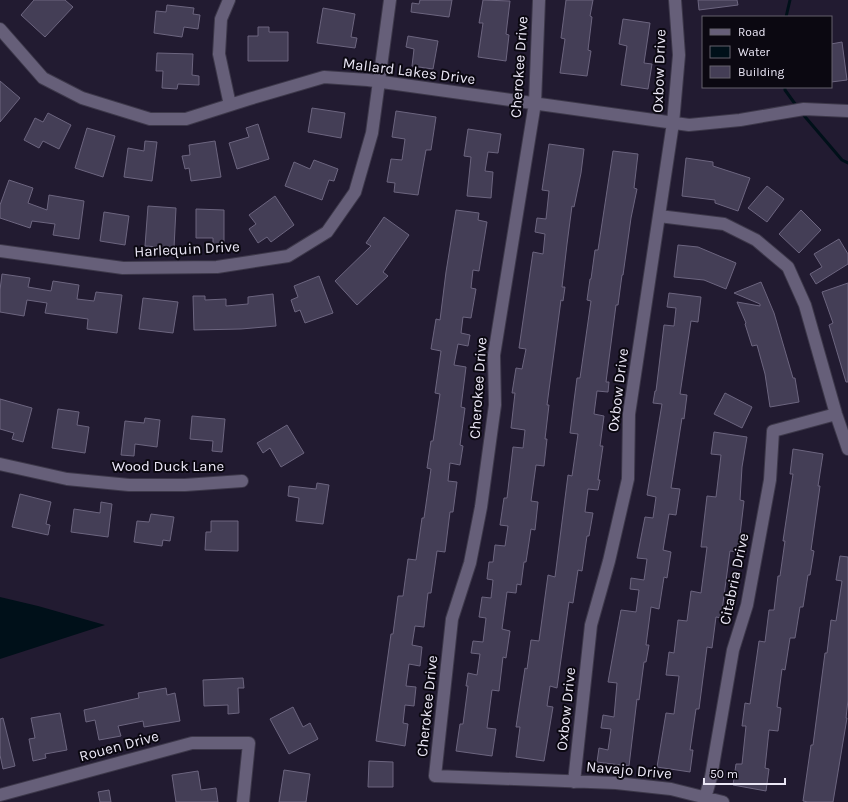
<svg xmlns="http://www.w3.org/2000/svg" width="848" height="802" viewBox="0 0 848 802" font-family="Karla,sans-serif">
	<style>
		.water { fill: #001019 }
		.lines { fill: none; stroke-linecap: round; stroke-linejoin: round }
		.stream { stroke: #001019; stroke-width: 3 }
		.building { fill: #443e56; stroke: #6c657f }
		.minor-casing { stroke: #3d384a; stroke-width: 14 }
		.minor { stroke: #665f79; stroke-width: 12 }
		.labels { text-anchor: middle; stroke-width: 4; stroke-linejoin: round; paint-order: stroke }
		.street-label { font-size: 15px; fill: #ebe7f6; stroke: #0b0811 }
	</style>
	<rect width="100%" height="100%" fill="#221b31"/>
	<path class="water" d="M0 597 38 606 105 625 0 659Z"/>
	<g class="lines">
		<path class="stream" d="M786 17 790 0
			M785 87V90L798 108
			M801 112 842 160 848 163"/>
	</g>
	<path class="building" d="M34 0H65L73 7 45 37 21 15Z
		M420 0H452L449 17 411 12 412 3 419 4Z
		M483 0 510 1 506 34 509 35 506 61 478 57 483 23H479Z
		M566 0H593L590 16 592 17 588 50 591 51 587 76 560 73 565 39 561 38Z
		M698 0H737L738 5 699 10Z
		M167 5 194 8 193 14 200 15 198 29 184 27 182 37 154 33 156 11 166 12Z
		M323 8 355 14 351 37 357 38 355 48 317 43Z
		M623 19 650 23 644 63 652 64 648 89 621 85 627 46 619 44Z
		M258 27H269V32H288V61H248V36H258Z
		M408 36 438 41 433 69 412 66 414 49 406 47Z
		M842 42 847 80 831 82V44Z
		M157 53 193 54 192 75 199 76V85L178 84 177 89 162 88 163 71H156Z
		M0 81 20 98 0 122Z
		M312 108 345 113 341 138 308 132Z
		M396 111 436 117 431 150H426L418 195 394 192 395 183 387 182 391 159 402 160 405 139 392 137Z
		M48 113 71 125 59 149 43 141 39 148 24 140 35 118 43 122Z
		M258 124 269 159 237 169 229 143 249 137 246 128Z
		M87 128 115 136 103 177 75 168Z
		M468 129 501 134 498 153 488 152 485 171 493 172 491 198 467 196 471 157 464 156Z
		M145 141 157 142 152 181 124 177 128 148 144 151Z
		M215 141 221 177 191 181 189 168 185 169 182 156 190 155 189 145Z
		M549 144 584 149 581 173 574 207 572 206 567 244 562 287H565L563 301 561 300 547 405H549L545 439H547L544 466 536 465 531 501 538 502 535 530 531 529 526 562H524L521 585 517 584 516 593 507 592 502 629 510 631 506 658 503 657 499 691 492 690 487 728 496 729 492 756 456 751 460 724H463L468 686H466L468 673 477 675 480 654 471 653 473 641 483 642 486 618 479 617 482 597 491 598 493 580 487 579 489 562H493L495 545 505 546 508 526 500 525 504 498H507L513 447 523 448 525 430 511 428 515 393H512L516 368 522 369 526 349 519 348 533 252 543 254 545 234 535 232 537 218 546 219 549 191 542 190Z
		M613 151 638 154 634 188 637 189 631 218 623 275H622L618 305H616L606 382H609L608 392 597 391 594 414 604 416 600 446H603L598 480H600L598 490 588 489 585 512 593 513 589 536H587L582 571 578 570 573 603 569 602 557 688 550 686 547 706 553 707 544 761 516 757 520 727H516L525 668 527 669 531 640 539 641 548 575 555 577 568 475 572 476 578 434 570 433 574 401 577 378H580L591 301 587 300 590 279H591L595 250H598Z
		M686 158 713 162V166L750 178 738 211 715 203V200L682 196Z
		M314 160 338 169 334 181 329 180 322 200 285 186 294 162 310 169Z
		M9 180 33 188 28 203 47 210 49 195 84 201 79 239 53 235 55 224 32 221 30 228 0 218V205Z
		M767 186 784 199 767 222 748 208Z
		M275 196 294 225 271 242 267 237 258 243 249 229 256 224 249 215Z
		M148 206 176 208 174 248 145 246Z
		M196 209 224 210V246H213V238H196Z
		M456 210 479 213 478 220 487 222 479 271 473 270 471 288 476 289 471 318 463 317 461 333 470 335 468 346 458 344 454 365 466 367 461 407 465 408 460 445 463 446 460 465 450 463 448 481 457 482 453 512H450L445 552 437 551 431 593H428L424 627 415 626 412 645 422 647 420 666 409 664 406 686 416 687 414 706 405 705 403 723 408 724 405 746 376 741 391 634H393L398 596H403L408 559 416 560 422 518H424L431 469 427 468 431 441H433L440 394 435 393 441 351 431 349 436 319 440 320 446 272Z
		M801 210 821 230 799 253 779 234Z
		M104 212 129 216 125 245 100 241Z
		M384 217 409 235 383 272 388 276 357 305 335 281 371 246 366 243Z
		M839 239 848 254V264L816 284 810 274 822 267 814 254Z
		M678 245 698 247 736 263 726 289 704 280 674 277Z
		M2 274 30 278 28 287 51 291 53 281 79 285 77 299 94 301 96 292 122 295 117 333 87 329 88 319 45 313 47 303 27 300 24 316 0 312V290Z
		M319 276 333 313 305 323 300 310 295 312 291 300 298 297 294 286Z
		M761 282 774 313 793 378H795L799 402 770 407 765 374 757 345 752 346 745 324 746 323 737 302 760 306V304L734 293Z
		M848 283V382H846L829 325 833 323 822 292Z
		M669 293 701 297 698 322 691 321 680 394 687 395 684 419 682 418 671 488 680 489 676 515 669 514 663 550 671 552 667 578 664 577 659 609 651 607 646 645H649L646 662H644L639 700 637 699 629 766 597 762 599 748 608 750 611 729 601 728 603 715 614 717 617 683 608 682 621 610 636 612 639 590 630 589 631 578 644 580 647 559 637 558 645 517 653 518 656 497 647 495 662 404 653 403 655 391H656L664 325 674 326 676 308 667 307Z
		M273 294 276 326 241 329 194 330 193 296H205V300L226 299V306L248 304V297Z
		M143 298 178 302 173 333 139 329Z
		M725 393 752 407 742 428 714 414Z
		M0 399 32 408 23 442 12 439 14 433 0 429Z
		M58 409 79 412 77 425 89 427 85 453 52 448Z
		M192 416 225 419 222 452 212 451 213 441 190 439Z
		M145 418 160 420 157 447 135 444 134 456 121 455 125 421 144 423Z
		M287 425 304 453 281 467 270 448 263 453 257 443Z
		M714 432 747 437 742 467 740 500 744 501 738 552 730 551 721 618 716 617 712 648 707 647 699 709H696L690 750H693L690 772 657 767 666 713 674 714 679 676 666 675 669 652 674 653 678 620 687 621 691 591 701 593 707 547H701L707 496 716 497 721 455 711 454Z
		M793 449 823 454 818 486H820L811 550 814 551 810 575H808L803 607H800L795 638H790L785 670 782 669 777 707 781 708 778 731 769 730 765 768 769 769 766 791 733 785 736 764H742L746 726H742L745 703 750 704 759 641 765 642 769 610H774L778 576H780L785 541H783L793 474H790Z
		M317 483 329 485 323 524 296 521 299 498 288 496 289 486 316 489Z
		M20 494 51 502 46 524 50 525 48 535 12 527Z
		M101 502 112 504 108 537 71 532 74 509 100 513Z
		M151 514 174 517 170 541 163 540 162 546 134 542 137 521 149 522Z
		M211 521H238V551L205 550 206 532H211Z
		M840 556 848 557V700L846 718H847L833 802H808L803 801 811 745H813L825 653H827L831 620 836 621 842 581 836 580Z
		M243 678 244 688H238L239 713 228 714V705L204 706 203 680Z
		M166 688 167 695 175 693 180 721 144 727 143 721 118 726 121 736 99 740 95 720 86 722 84 710 139 698 138 693Z
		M293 707 303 727 310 723 318 739 289 754 270 719Z
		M60 713 67 750 45 754 46 758 33 761 29 739 35 738 31 718Z
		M3 718 15 766 3 769 0 755V719Z
		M369 761 393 762V787H368Z
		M284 770 310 774 306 802H279Z
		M198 771 201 790 216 788 218 802H176L172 775Z
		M109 790 111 802H100L98 792Z"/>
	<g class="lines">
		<g class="minor-casing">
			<path id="minor" d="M229 0 221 19 219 54 230 105
				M539 0 535 103 494 355 495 405 481 507 470 563 452 619 435 776 616 783 671 789 723 802
				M0 29 43 78 82 98 150 119H186L249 99 324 77 368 80 689 125 740 120 804 109 848 111
				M659 216 724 224 756 240 788 267 805 305 836 414 848 449
				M0 251 123 268 217 267 288 256 327 232 355 192 372 133 390 0
				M0 464 67 479 129 485H185L242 481
				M574 782 591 625 609 561 628 479 629 414 673 123 679 55 675 0
				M0 795 192 743H249L243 802
				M705 798 711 777 733 650 747 605 770 480 773 431 836 414"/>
		</g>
		<use href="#minor" class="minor"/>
	</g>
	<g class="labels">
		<g class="street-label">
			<text transform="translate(519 67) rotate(-86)" y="5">Cherokee Drive</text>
			<text transform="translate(409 71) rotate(7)" y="5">Mallard Lakes Drive</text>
			<text transform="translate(659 71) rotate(-88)" y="5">Oxbow Drive</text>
			<text transform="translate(187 249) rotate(-3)" y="5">Harlequin Drive</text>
			<text transform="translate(478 388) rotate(-86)" y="5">Cherokee Drive</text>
			<text transform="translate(618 390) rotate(-83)" y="5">Oxbow Drive</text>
			<text x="168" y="471">Wood Duck Lane</text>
			<text transform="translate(734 579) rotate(-78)" y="5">Citabria Drive</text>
			<text transform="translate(427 706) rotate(-84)" y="5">Cherokee Drive</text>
			<text transform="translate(566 709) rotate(-84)" y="5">Oxbow Drive</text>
			<text transform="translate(119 746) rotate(-15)" y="5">Rouen Drive</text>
			<text transform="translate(629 770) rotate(5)" y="5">Navajo Drive</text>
		</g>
	</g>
	<rect x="702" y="16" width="130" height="72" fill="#0b0811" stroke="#65616d"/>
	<rect x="710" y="29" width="20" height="6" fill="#665f79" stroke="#65616d"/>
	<text x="738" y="36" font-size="12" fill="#ebe7f6">Road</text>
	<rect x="710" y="46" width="20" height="12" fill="#001019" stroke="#65616d"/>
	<text x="738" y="56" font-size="12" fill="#ebe7f6">Water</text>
	<rect x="710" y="66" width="20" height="12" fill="#443e56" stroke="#65616d"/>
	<text x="738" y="76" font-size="12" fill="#ebe7f6">Building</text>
	<path d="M704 778v6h81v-6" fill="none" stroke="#ebe7f6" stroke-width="2"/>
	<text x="710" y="778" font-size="12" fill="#ebe7f6" stroke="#0b0811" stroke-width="3" paint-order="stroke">50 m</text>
</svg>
